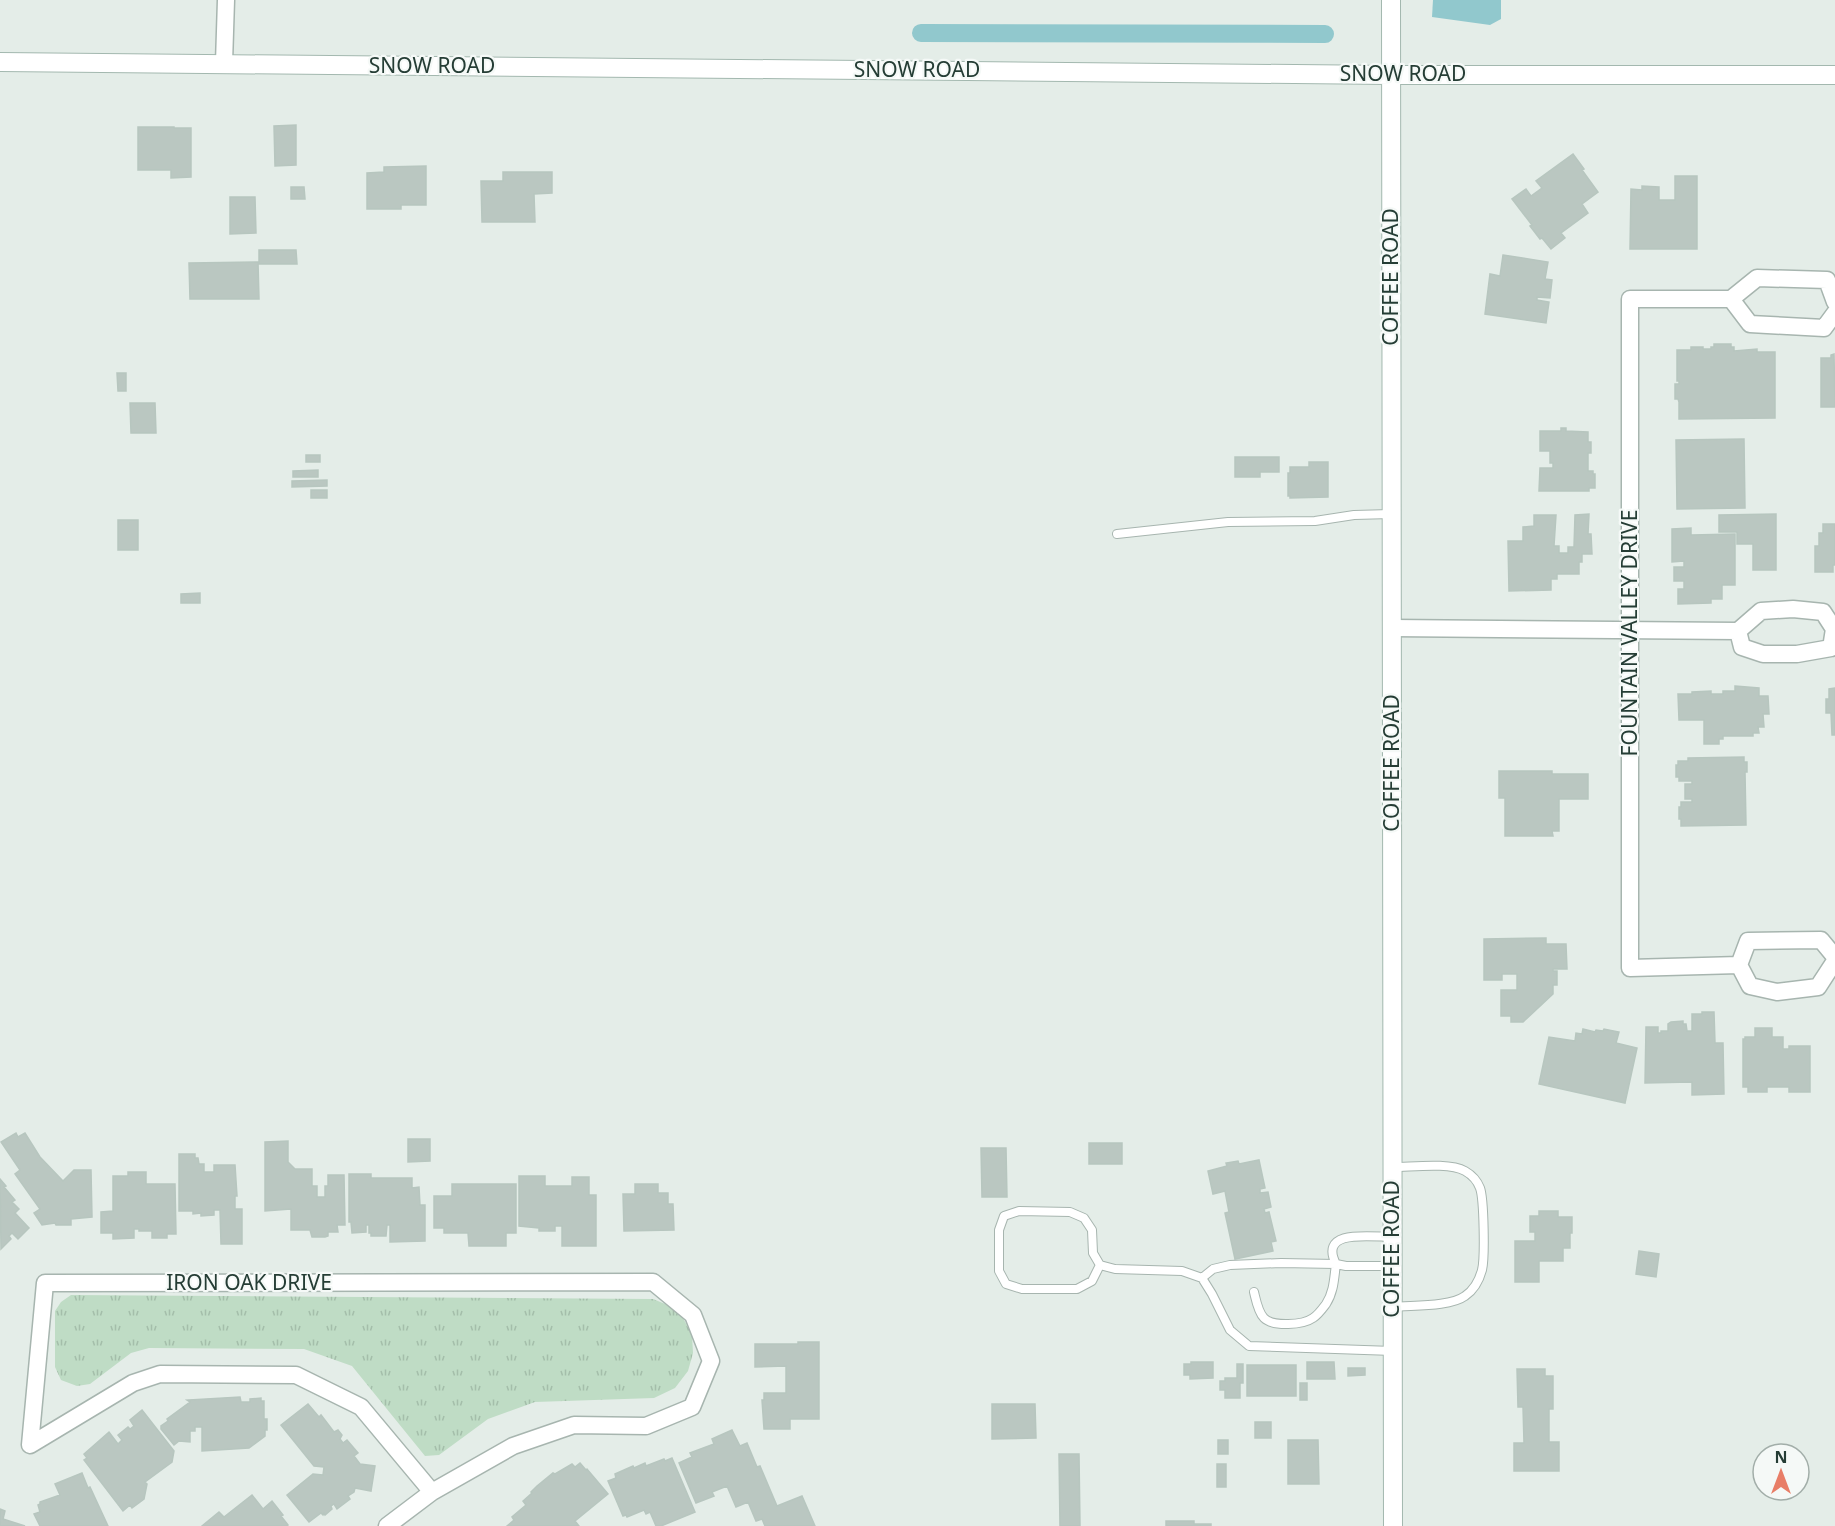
<svg xmlns="http://www.w3.org/2000/svg" width="1835" height="1526" viewBox="0 0 1835 1526" font-family="'Noto Sans',sans-serif">
	<style>
		.grass { fill: url(#grass-tufts) }
		.water { fill: #91c8cd }
		.lines { fill: none; stroke-linecap: round; stroke-linejoin: round }
		.canal { stroke: #91c8cd; stroke-width: 18 }
		.building { fill: #bac7c1; stroke: #b7c6bf; stroke-width: 1.5 }
		.lane-casing { stroke: #a7b5af; stroke-width: 10 }
		.street-casing { stroke: #a7b5af; stroke-width: 19 }
		.secondary-casing { stroke: #a3b8af; stroke-width: 20 }
		.lane { stroke: #fff; stroke-width: 8 }
		.street { stroke: #fff; stroke-width: 16 }
		.secondary { stroke: #fff; stroke-width: 18 }
		.labels { text-anchor: middle; stroke-width: 4.5; stroke-linejoin: round; paint-order: stroke }
		.street-label { font-size: 21px; fill: #253d35; stroke: #f5f9f7 }
	</style>
	<defs>
		<pattern id="grass-tufts" width="24" height="20" patternUnits="userSpaceOnUse" patternTransform="scale(1.5)"><rect width="24" height="20" fill="#bfdcc5"/><path d="M3 7l-1-3M5 7V3M7 7l1-3M15 17l-1-3M17 17v-4M19 17l1-3" fill="none" stroke="#a4beaa"/></pattern>
	</defs>
	<rect width="100%" height="100%" fill="#e4ede8"/>
	<path class="grass" d="M71 1295 653 1299 670 1306 683 1318 692 1335 693 1353 688 1371 675 1388 654 1398 535 1402 488 1419 439 1455 425 1456 352 1366 304 1349 149 1348 131 1353 90 1384 77 1386 61 1380 55 1367V1311L61 1302Z"/>
	<path class="water" d="M1433 0H1501V19L1490 25 1432 17Z"/>
	<g class="lines">
		<path class="canal" d="M921 33 1325 34"/>
	</g>
	<path class="building" d="M296 125V165L275 166 274 126Z
		M138 127H174V128H191V177L171 178V170H138Z
		M1573 154 1584 169 1582 170 1598 192 1582 204 1588 213 1561 233 1565 238 1551 249 1542 238 1540 239 1530 226 1532 225 1512 199 1526 189 1531 196 1542 188 1536 181Z
		M426 166V205H401V209H367V173L384 172V167Z
		M503 172H552V193L534 194 535 222H482L481 181H503Z
		M1675 176H1697V249H1630L1631 189 1642 190V186L1659 187V200H1675Z
		M291 187H304L305 199H291Z
		M230 197H255L256 233 230 234Z
		M259 250H296L297 264H259Z
		M1503 255 1548 262 1545 279 1552 280 1550 298 1537 297V300L1549 302 1546 323 1485 314 1490 274 1500 276Z
		M258 262 259 299H190L189 263Z
		M1714 344H1731V347H1734V351L1757 349V352H1775V418L1679 419V402L1678 399H1675V384H1679V381H1677V350H1691V347H1703V349H1711V347H1714Z
		M1834 354 1835 407H1821V358H1831V355Z
		M117 373H126V391H118Z
		M130 403H155L156 433H131Z
		M1561 428H1566V431L1588 432V442H1591V453H1588V471H1593V474H1595V488H1589V491H1539L1540 468H1553V463H1550V451H1540V431H1561Z
		M1744 439 1745 508 1677 509 1676 440Z
		M306 455H320V462H306Z
		M1235 457H1279V472H1260V477H1235Z
		M1309 462H1328V497L1290 498V496H1288V473H1290V467H1309Z
		M318 470V477H293V471Z
		M327 480V486L292 487V481Z
		M311 490H327V498H311Z
		M1589 514 1588 534H1591L1592 554H1582V562H1579V574H1557V579H1551V590L1509 591 1508 541H1523V527L1534 526V515H1556L1554 546H1559V553H1568V547H1574L1575 515Z
		M1776 514V570H1753V544H1737V532H1719V515Z
		M118 520H138V550H118Z
		M1823 524H1835V565H1833V572H1815V546H1819V533H1823Z
		M1691 528V535L1735 534V585H1722V599H1711V603L1678 604V589H1684V581H1674V567H1684V561L1672 562V529Z
		M200 593V603H181V594Z
		M1735 686 1759 688V696H1768L1769 714H1763L1764 727H1758L1759 733H1753V736H1723V739H1719V744H1704V720H1679L1678 694H1692V692L1711 691V694H1723V691H1735Z
		M1835 688V735H1832L1831 713H1826V699H1829V689Z
		M1744 757V762H1747V772H1745L1746 825 1681 826V819H1679V807H1681V802H1692V799H1685V784H1692V781H1679V777H1676V765H1678V761H1688V758Z
		M1499 771H1552V774H1588V799H1559V831H1552L1553 836H1505V798H1499Z
		M1546 938V944H1566L1567 969H1553V971H1557V985H1553V994L1523 1022H1511V1016H1501V990H1517V974H1502V980H1484V939Z
		M1702 1012H1714L1715 1043H1723L1724 1094 1692 1095V1082L1645 1083 1646 1027H1658V1033H1661V1031H1668V1024L1671 1022 1683 1021V1024H1686L1687 1031H1692V1014H1702Z
		M1755 1028H1772V1037H1783V1049H1789V1046H1810V1092H1789V1087H1767V1092H1748V1087H1743V1039H1745V1037H1755Z
		M1583 1029 1595 1032 1596 1030 1603 1031 1604 1029 1619 1032 1616 1043 1637 1048 1625 1103 1539 1084 1549 1037 1575 1041 1576 1033 1582 1034Z
		M16 1133 18 1137 25 1133 40 1157 63 1181 74 1170H91L92 1217 71 1219V1225H56L55 1223 42 1225 34 1213 40 1209 15 1174 20 1170 1 1142Z
		M408 1139H430V1161L408 1162Z
		M288 1141V1162L295 1169H312V1186H317V1197H325V1186H328V1175H344L345 1225H337L338 1232H328V1236L325 1237H312L310 1230H291V1209L265 1211V1142Z
		M1089 1143H1122V1164H1089Z
		M981 1148H1006L1007 1197H982Z
		M179 1154H195V1158H198L199 1164H204V1172H214V1165H235L237 1196H235V1209H242V1244H221L220 1210H214V1215L201 1216V1213L193 1214V1211H179Z
		M1259 1160 1265 1188 1260 1189V1193L1268 1192 1271 1207 1264 1209 1265 1213 1269 1212 1276 1241 1271 1242 1273 1251 1235 1259 1225 1213 1229 1212 1225 1191 1213 1194 1208 1171 1227 1166 1226 1163 1238 1161 1239 1164Z
		M128 1172H146V1184H175L176 1234H167V1238H152V1231H139V1229H134V1238L113 1239V1233H101V1212L113 1211V1176H128Z
		M349 1174H371V1178H412V1188L419 1187 420 1205H425V1241L390 1242V1225H387L386 1236H371V1233H369V1225H366V1232L352 1233 351 1222H349Z
		M519 1176H545V1186H572V1177H589V1195H596V1246H562V1226H555V1231H539V1228L519 1226Z
		M0 1179 6 1186 4 1187 15 1200 12 1202 19 1209 15 1213 29 1228 18 1239 12 1233 9 1236 11 1239 1 1249Z
		M452 1184H516V1233H506V1246H469L468 1233H444V1228H434V1196H452Z
		M635 1184H658V1193H668V1204H673L674 1230 624 1231 623 1194H635Z
		M1539 1211H1558V1217H1572V1233H1570V1248H1563V1261H1539V1282H1515V1241H1535V1232H1530V1216H1539Z
		M1639 1251 1659 1254 1656 1277 1636 1274Z
		M798 1342H819V1419H790V1429H764L762 1400H764V1393H786V1366L755 1367V1344H798Z
		M1191 1362H1213V1378L1190 1379V1375H1184V1364H1191Z
		M1307 1362H1334L1335 1379H1307Z
		M1237 1364H1243V1383H1240V1398H1225V1390H1220V1381H1225V1378H1237Z
		M1247 1365H1296V1396H1247Z
		M1348 1368H1365V1375L1348 1376Z
		M1517 1369H1545V1376H1553V1409H1549V1442H1559V1471H1514V1443H1524L1523 1407H1518Z
		M1300 1383H1307V1400H1300Z
		M240 1397 241 1402H250V1399L261 1398V1401H264V1419H267V1430H265V1436L249 1448 202 1451V1427H195V1431H190V1442L179 1441 174 1445 161 1429V1426L168 1421 167 1419 190 1402 187 1400Z
		M308 1404 319 1417 321 1415 334 1432 338 1430 342 1435 340 1439 343 1443 347 1440 358 1453 354 1456 360 1464 375 1466 371 1491 355 1488 354 1492 348 1496 350 1499 337 1509 334 1504 331 1506 332 1509 325 1515 324 1513 323 1515 321 1513 309 1522 287 1495 313 1474 323 1475 324 1467 314 1466 281 1425Z
		M992 1404H1035L1036 1438 992 1439Z
		M142 1410 174 1451 172 1462 145 1482 147 1484 144 1499 132 1508 130 1505 123 1511 84 1460 87 1458 84 1454 109 1432 118 1444 122 1440 118 1435 128 1427 130 1429 134 1426 130 1420Z
		M1255 1422H1271V1438H1255Z
		M732 1430 740 1446 747 1443 757 1467 760 1466 777 1506 802 1496 815 1526H765L762 1519 756 1521 748 1502 736 1507 727 1486 712 1492 714 1496 696 1503 679 1463 692 1457 690 1453 714 1444 712 1439Z
		M1218 1440H1228V1454H1218Z
		M1288 1440H1318L1319 1484H1288Z
		M1059 1454H1079L1080 1526H1060Z
		M672 1458 695 1512 661 1526H656L650 1512 646 1514 644 1510 627 1517 626 1515 623 1516 608 1481 616 1478 615 1474 633 1466 634 1468 645 1463 646 1466 664 1459 665 1461Z
		M580 1463 586 1470 587 1469 608 1494 575 1521 579 1526H507L514 1520 512 1517 526 1505 523 1501 532 1493 531 1492 537 1486 553 1473 555 1474 572 1464 575 1467Z
		M1217 1464H1226V1487H1217Z
		M82 1473 88 1488 90 1487 108 1526H40L34 1514 40 1512 38 1505 40 1504V1502L60 1495 55 1484Z
		M252 1495 263 1509 272 1501 283 1515 281 1516 288 1525 286 1526H202L219 1512 224 1517Z
		M0 1509 5 1511 3 1519 25 1526H0Z
		M1166 1521H1194V1524H1211V1526H1166Z"/>
	<g class="lines">
		<g class="lane-casing">
			<path id="lane" d="M1117 534 1228 522 1315 521 1354 515 1391 514
				M1393 1167C1412 1167 1449 1162 1465 1171 1472 1175 1477 1180 1480 1188 1484 1199 1485 1258 1482 1270 1479 1281 1474 1290 1465 1296 1450 1307 1412 1305 1393 1307
				M1393 1237C1372 1237 1318 1228 1336 1264L1346 1266H1393
				M1100 1265 1092 1281 1077 1289H1022L1006 1284 999 1271V1230L1004 1216 1019 1211 1070 1212 1084 1218 1092 1230 1093 1253 1100 1265 1115 1269 1182 1271 1202 1278 1212 1294 1230 1330 1249 1346 1393 1351
				M1202 1278 1213 1269 1230 1265 1281 1263 1336 1264C1334 1278 1334 1292 1326 1304 1323 1308 1318 1315 1313 1318 1303 1325 1273 1327 1264 1318 1258 1312 1256 1300 1254 1292"/>
		</g>
		<g class="street-casing">
			<path id="street" d="M224 63 226 0
				M1731 299 1750 324 1824 328 1835 313
				M1392 628 1738 631 1761 611 1793 609 1823 612 1834 629 1831 648 1797 654H1763L1742 647 1738 631
				M1739 965 1630 968V299H1731L1757 278 1827 280 1835 302
				M1739 965 1750 986 1777 992 1818 987 1835 961
				M1739 965 1748 941 1821 940 1835 957
				M387 1526 432 1492 513 1446 574 1425 646 1426 692 1407 711 1361 693 1315 653 1282 45 1283 30 1445 133 1383 160 1374 296 1375 361 1407 432 1492"/>
		</g>
		<g class="secondary-casing">
			<path id="secondary" d="M1391 0 1393 1526
				M0 62 1391 75H1835"/>
		</g>
		<use href="#lane" class="lane"/>
		<use href="#street" class="street"/>
		<use href="#secondary" class="secondary"/>
	</g>
	<g class="labels">
		<g class="street-label">
			<text x="432" y="73">SNOW ROAD</text>
			<text x="917" y="77">SNOW ROAD</text>
			<text x="1403" y="81">SNOW ROAD</text>
			<text transform="translate(1391 277) rotate(-90)" y="7">COFFEE ROAD</text>
			<text transform="translate(1630 633) rotate(-90)" y="7">FOUNTAIN VALLEY DRIVE</text>
			<text transform="translate(1392 763) rotate(-90)" y="7">COFFEE ROAD</text>
			<text transform="translate(1392 1249) rotate(-90)" y="7">COFFEE ROAD</text>
			<text x="249" y="1290">IRON OAK DRIVE</text>
		</g>
	</g>
	<g transform="translate(1781 1472)"><circle r="28" fill="#f5f9f7" stroke="#a2aea9" stroke-width="1.5"/>
	<path d="M0-4.5L10 22L0 15L-10 22Z" fill="#e87e67"/>
	<text y="-9" font-size="16" font-weight="bold" text-anchor="middle" fill="#253d35">N</text>
	</g>
</svg>
